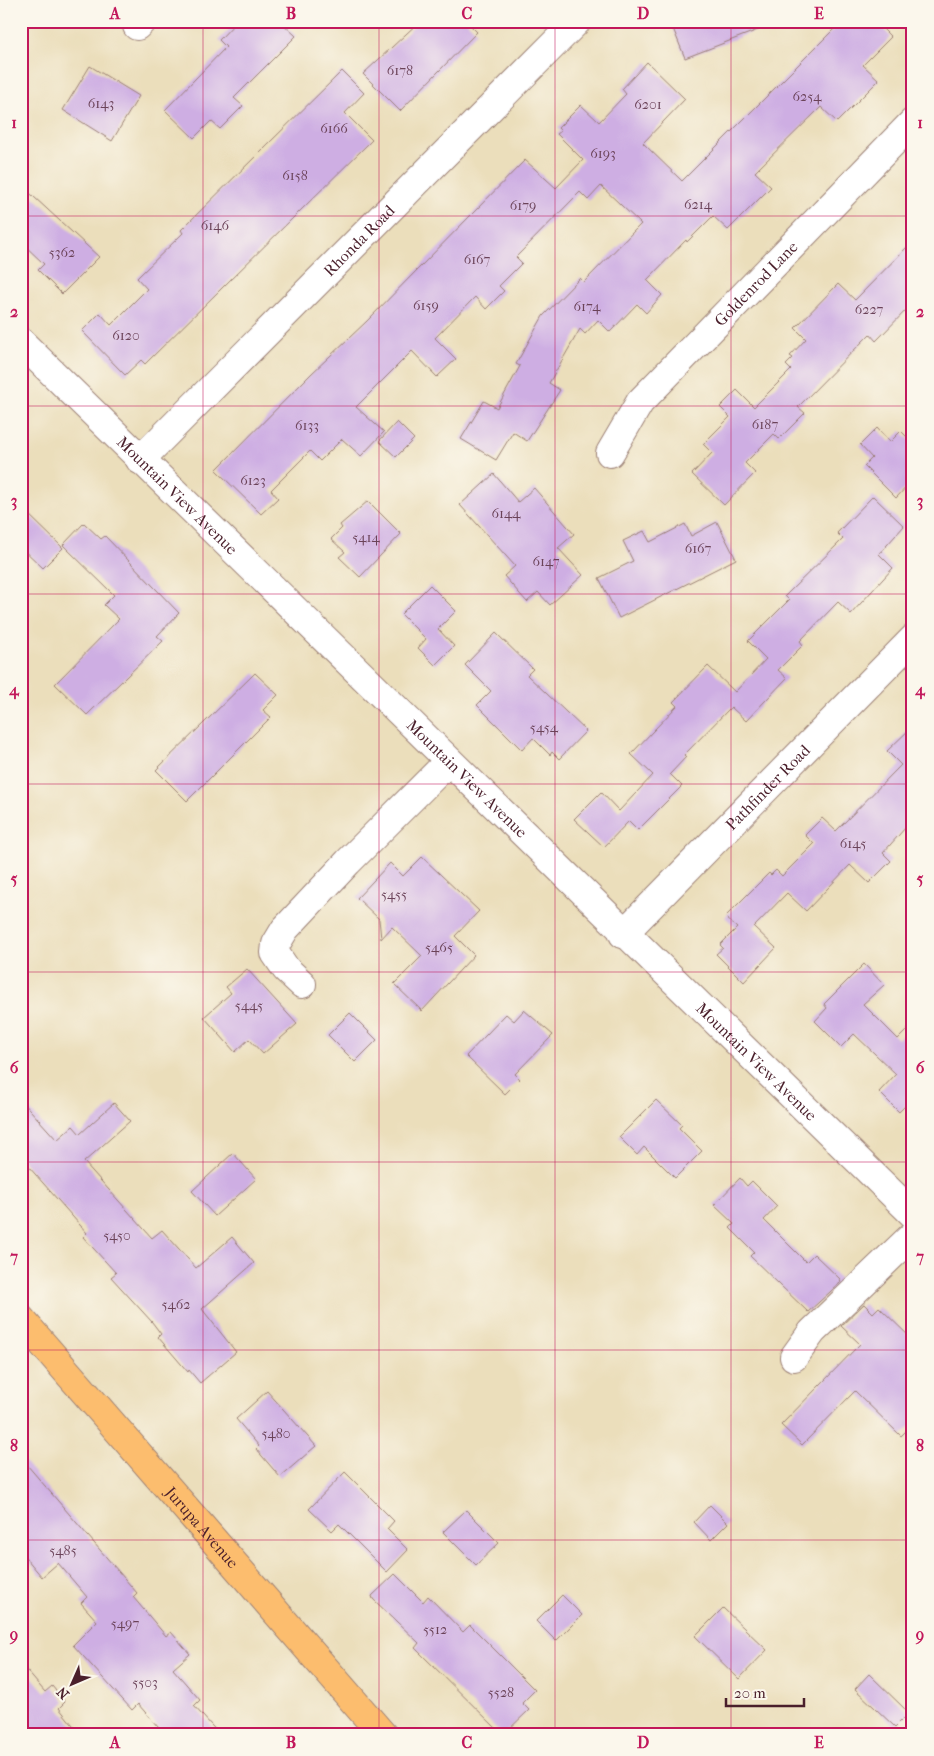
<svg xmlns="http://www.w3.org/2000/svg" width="934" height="1756" viewBox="0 0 934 1756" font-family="'IM FELL French Canon',serif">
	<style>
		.building { fill: #ceaee3 }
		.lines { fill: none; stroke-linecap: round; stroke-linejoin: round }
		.minor-casing { stroke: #9a7e73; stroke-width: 30 }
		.major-casing { stroke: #9a7e73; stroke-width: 30 }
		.minor { stroke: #fff; stroke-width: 28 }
		.major { stroke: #fcbd6e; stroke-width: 28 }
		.grid { fill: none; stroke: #c2185b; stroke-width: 1; stroke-opacity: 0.55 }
		.labels { text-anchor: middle; stroke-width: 4; stroke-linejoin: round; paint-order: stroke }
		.number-label { font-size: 14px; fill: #6b4359 }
		.street-label { font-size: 16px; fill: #4a1f2b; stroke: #fbf7ec }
		.neatline { fill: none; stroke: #c2185b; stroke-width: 2 }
		.grid-label { font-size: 16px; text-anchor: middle; font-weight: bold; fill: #c2185b }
	</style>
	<rect width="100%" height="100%" fill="#fbf7ec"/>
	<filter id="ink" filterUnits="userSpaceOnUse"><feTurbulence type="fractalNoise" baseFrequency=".02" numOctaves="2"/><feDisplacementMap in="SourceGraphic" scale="10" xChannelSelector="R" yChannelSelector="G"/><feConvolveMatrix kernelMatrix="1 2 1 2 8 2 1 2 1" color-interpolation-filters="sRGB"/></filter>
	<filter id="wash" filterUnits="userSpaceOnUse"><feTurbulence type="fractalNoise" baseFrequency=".0096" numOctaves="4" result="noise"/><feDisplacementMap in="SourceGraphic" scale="20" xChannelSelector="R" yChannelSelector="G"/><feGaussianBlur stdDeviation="1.12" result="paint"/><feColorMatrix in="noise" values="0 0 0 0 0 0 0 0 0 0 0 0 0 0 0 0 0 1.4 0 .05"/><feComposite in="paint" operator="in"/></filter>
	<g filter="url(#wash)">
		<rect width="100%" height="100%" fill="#ebdebb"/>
		<g id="blocks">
			<path class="building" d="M237 21H280L296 36 234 98 243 106 220 129 211 121 194 138 165 110 226 47 219 40Z
				M420 21H466L477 32 400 111 363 74Z
				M670 21H775L776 23 685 58Z
				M842 21H875L891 37 863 65 879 80 837 122 821 107 755 172 771 187 728 230 713 216 687 242 686 240 647 280 662 295 646 313 637 304 610 332 598 320 585 334 580 329 549 383 560 390 527 441 513 432 496 460 461 439 484 401 497 408 520 366 516 364 543 316 580 278 584 282 641 224 601 186 588 200 580 192 516 257 522 263 499 286 504 291 486 309 475 297 435 338 456 359 437 377 412 351 356 407 384 432 361 456 342 439 320 461 310 451 271 490 278 498 261 514 216 470 311 374 367 321 525 160 556 188 583 160 557 134 561 131 558 128 581 105 599 122 626 94 622 89 647 62 685 99 643 143 682 181Z
				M90 66 139 96 112 141 63 110Z
				M342 71 364 93 345 113 372 140 145 364 141 360 125 375 82 331 100 313 111 325 147 289 137 278 183 233 181 230Z
				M21 185 99 257 62 294 38 270 44 264 21 242Z
				M913 241V303L876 341 870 334 798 407 805 413 779 439 774 434 745 463 755 473 724 505 692 474 712 453 703 444 730 417 720 407 737 390 754 407 791 370 786 365 793 358 790 356 806 339 795 328 838 284 855 300Z
				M397 422 414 439 396 457 379 441Z
				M877 428 890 442 901 431 913 443V480L896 498 864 466 872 458 860 445Z
				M494 474 518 502 534 488 574 534 558 548 583 575 550 605 538 592 527 602 504 576 515 566 460 505Z
				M873 496 904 526 879 554 893 568 851 614 838 602 800 641 803 645 778 670 787 678 746 721 731 707 684 755 686 757 670 774 682 786 638 830 629 821 604 847 574 819 601 792 619 811 653 775 631 754 677 706 673 702 708 666 735 692 766 659 748 641 789 600 785 596 843 539 837 533Z
				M368 501 401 534 360 577 339 557 345 552 331 539 342 528 340 525Z
				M21 507 63 548 43 568 21 547Z
				M717 522 736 559 619 618 599 578 633 561 623 541 644 531 650 542 685 524 691 536Z
				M84 523 101 539 105 536 179 613 157 636 163 641 87 715 55 684 119 619 104 605 114 595 63 545Z
				M430 585 456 611 438 629 454 646 435 665 418 648 426 639 401 614Z
				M496 633 533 669 527 675 586 731 559 759 552 752 550 755 533 738 522 750 477 705 491 691 465 665Z
				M255 673 278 695 263 710 271 717 187 801 156 770Z
				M913 726V819L883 853 891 861 869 883 850 865 806 911 787 893 754 927 776 948 744 982 716 954 723 948 720 945 737 928 725 917 769 873 771 875 776 870 782 876 814 844 805 835 822 818 836 831 901 765 887 751Z
				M422 857 479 911 455 936 474 955 422 1011 394 984 422 956 392 927 381 939 379 919 357 898 390 863 403 876Z
				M864 964 884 985 863 1004 898 1039 913 1024V1098L899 1112 879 1092 896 1074 854 1034 841 1047 815 1021 827 1008 824 1004Z
				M247 969 297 1024 263 1054 249 1039 235 1052 204 1017 231 993 226 987Z
				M524 1010 553 1035 515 1074 520 1079 505 1094 466 1056 506 1014 514 1021Z
				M350 1013 377 1040 355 1062 328 1035Z
				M21 1100 57 1140 73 1126 80 1134 114 1103 130 1121 84 1162 152 1238 162 1230 196 1268 232 1237 254 1263 202 1309 236 1352 200 1383 189 1370 188 1372 158 1337 161 1334 152 1322 111 1277 116 1273 83 1237 87 1233 21 1158Z
				M656 1100 682 1125 679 1128 702 1151 675 1178 644 1147 637 1155 619 1137Z
				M233 1153 256 1179 215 1216 192 1191Z
				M740 1178 747 1186 752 1181 777 1206 764 1220 806 1262 814 1254 840 1279 841 1282 808 1312 750 1256 754 1252 730 1228 734 1224 714 1205Z
				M864 1304 873 1313 879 1307 913 1340V1424L901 1436 855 1391 802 1445 781 1425 860 1344 841 1326Z
				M267 1391 316 1446 280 1477 256 1449 259 1446 236 1419Z
				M21 1458 137 1593 133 1597 166 1636 171 1632 190 1654 173 1669 200 1700 194 1706 220 1735H165L138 1704 132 1710 73 1645 97 1621 81 1603 87 1597 58 1563 42 1577 21 1552Z
				M345 1472 394 1521 387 1529 408 1550 387 1572 339 1524 332 1531 309 1509Z
				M710 1505 728 1523 711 1540 694 1522Z
				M466 1510 499 1543 476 1565 443 1532Z
				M395 1574 423 1602 428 1596 463 1632 470 1625 535 1690 522 1703 529 1710 503 1735 415 1648 419 1643 373 1599 372 1596Z
				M562 1595 582 1615 556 1641 536 1621Z
				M723 1608 767 1650 739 1679 695 1636Z
				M21 1664 45 1692 52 1686 65 1702 59 1708 81 1735H21Z
				M869 1674 909 1713 895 1727 855 1689Z"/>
		</g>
	</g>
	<g filter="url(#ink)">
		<use href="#blocks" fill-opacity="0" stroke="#9a7e73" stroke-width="1"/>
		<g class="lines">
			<g class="minor-casing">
				<g id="minor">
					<path d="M137 26 142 21"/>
					<path id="s1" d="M21 342 913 1214"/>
					<path id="s2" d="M610 453 640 402 913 122"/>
					<path id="s3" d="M140 460 577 21"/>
					<path id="s4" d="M623 934 913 639"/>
					<path d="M302 984 286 969 275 953 276 944 285 929 348 862 448 762"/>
					<path d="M794 1357 812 1332 913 1235"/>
				</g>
			</g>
			<g class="major-casing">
				<g id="major">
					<path id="s5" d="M21 1319 383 1735"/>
				</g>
			</g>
			<use href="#minor" class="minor"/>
			<use href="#major" class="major"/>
		</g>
	</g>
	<path class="grid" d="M203 21V1735M379 21V1735M555 21V1735M731 21V1735M21 216H913M21 406H913M21 594H913M21 784H913M21 972H913M21 1162H913M21 1350H913M21 1540H913"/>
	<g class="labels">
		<g class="number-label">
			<text x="400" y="75">6178</text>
			<text x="807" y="101">6254</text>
			<text x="101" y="108">6143</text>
			<text x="648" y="109">6201</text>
			<text x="334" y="133">6166</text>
			<text x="603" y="158">6193</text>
			<text x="295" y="180">6158</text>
			<text x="698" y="209">6214</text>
			<text x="523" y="210">6179</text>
			<text x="215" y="230">6146</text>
			<text x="62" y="257">5362</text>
			<text x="477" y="264">6167</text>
			<text x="426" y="310">6159</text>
			<text x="587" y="311">6174</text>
			<text x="869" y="314">6227</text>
			<text x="126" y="340">6120</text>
			<text x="765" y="429">6187</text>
			<text x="307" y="430">6133</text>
			<text x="253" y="485">6123</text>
			<text x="506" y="518">6144</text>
			<text x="366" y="542">5414</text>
			<text x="698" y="553">6167</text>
			<text x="546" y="566">6147</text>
			<text x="544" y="732">5454</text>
			<text x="853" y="848">6145</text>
			<text x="394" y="899">5455</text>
			<text x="439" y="952">5465</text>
			<text x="249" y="1010">5445</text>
			<text x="117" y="1240">5450</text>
			<text x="176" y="1309">5462</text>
			<text x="276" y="1438">5480</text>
			<text x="63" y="1555">5485</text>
			<text x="125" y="1628">5497</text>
			<text x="435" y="1634">5512</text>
			<text x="145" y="1687">5503</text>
			<text x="501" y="1697">5528</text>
		</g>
		<g class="street-label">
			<text dy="6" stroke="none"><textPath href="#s3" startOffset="310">Rhonda Road</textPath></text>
			<text dy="6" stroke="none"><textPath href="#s2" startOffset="225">Goldenrod Lane</textPath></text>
			<text dy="6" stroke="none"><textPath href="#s1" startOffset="219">Mountain View Avenue</textPath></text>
			<text dy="6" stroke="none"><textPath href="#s1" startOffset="624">Mountain View Avenue</textPath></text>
			<text dy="6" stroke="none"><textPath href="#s4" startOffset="206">Pathfinder Road</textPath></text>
			<text dy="6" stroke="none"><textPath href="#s1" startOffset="1029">Mountain View Avenue</textPath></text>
			<text dy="6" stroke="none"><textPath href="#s5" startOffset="276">Jurupa Avenue</textPath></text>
		</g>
	</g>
	<rect width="934" height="1756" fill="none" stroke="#fbf7ec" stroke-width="55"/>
	<g transform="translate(72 1684) rotate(225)" stroke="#fbf7ec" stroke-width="4" paint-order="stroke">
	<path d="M0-4L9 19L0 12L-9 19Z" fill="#4a1f2b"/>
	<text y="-8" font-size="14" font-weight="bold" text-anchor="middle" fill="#4a1f2b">N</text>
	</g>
	<path d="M726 1698v8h78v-8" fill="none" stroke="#4a1f2b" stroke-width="2.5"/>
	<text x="734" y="1698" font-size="15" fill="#4a1f2b" stroke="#fbf7ec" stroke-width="4" paint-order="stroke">20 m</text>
	<rect x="28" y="28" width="878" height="1700" class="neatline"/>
	<g class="grid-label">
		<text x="115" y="19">A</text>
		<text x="291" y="19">B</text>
		<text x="467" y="19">C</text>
		<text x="643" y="19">D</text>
		<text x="819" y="19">E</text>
		<text x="14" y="128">1</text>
		<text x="920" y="128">1</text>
		<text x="14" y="317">2</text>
		<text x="920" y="317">2</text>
		<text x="14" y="506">3</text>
		<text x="920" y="506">3</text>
		<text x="14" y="695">4</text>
		<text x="920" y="695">4</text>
		<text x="14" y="884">5</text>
		<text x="920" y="884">5</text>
		<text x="14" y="1073">6</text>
		<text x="920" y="1073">6</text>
		<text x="14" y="1262">7</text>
		<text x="920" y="1262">7</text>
		<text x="14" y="1451">8</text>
		<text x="920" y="1451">8</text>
		<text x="14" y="1640">9</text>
		<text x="920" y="1640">9</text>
		<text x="115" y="1748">A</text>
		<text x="291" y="1748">B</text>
		<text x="467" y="1748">C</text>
		<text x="643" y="1748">D</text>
		<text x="819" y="1748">E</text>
	</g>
</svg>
